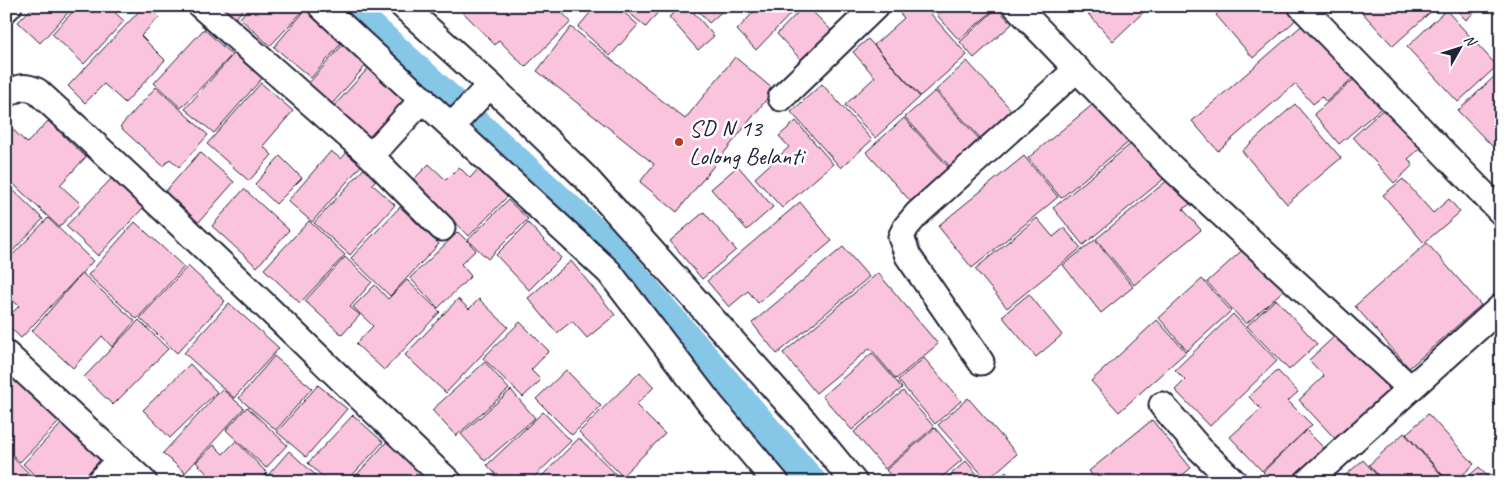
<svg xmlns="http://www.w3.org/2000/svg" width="1507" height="488" viewBox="0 0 1507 488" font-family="Caveat,sans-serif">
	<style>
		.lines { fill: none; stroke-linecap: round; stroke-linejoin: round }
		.canal { stroke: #86c6e6; stroke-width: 31 }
		.building { fill: #fac4dc; stroke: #22223b }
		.street-casing { stroke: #22223b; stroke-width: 29 }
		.street { stroke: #fff; stroke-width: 25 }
		.poi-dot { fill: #c8321e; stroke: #fff; stroke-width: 2 }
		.labels { text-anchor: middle; stroke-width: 5; stroke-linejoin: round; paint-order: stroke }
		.poi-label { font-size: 24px; fill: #22223b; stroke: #fff; text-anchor: start }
	</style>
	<rect width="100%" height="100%" fill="#fff"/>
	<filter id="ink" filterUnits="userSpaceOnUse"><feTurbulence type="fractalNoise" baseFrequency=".02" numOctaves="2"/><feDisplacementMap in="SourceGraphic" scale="10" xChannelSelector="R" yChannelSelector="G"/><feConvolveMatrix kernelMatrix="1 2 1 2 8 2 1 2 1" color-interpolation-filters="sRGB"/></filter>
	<g filter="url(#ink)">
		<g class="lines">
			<path class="canal" d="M347 6 601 239 811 482"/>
		</g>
		<path class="building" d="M34 6H74L40 43 18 22Z
			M78 6H108L124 21 84 64 52 34Z
			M144 6H149L159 17 141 36 165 60 125 103 104 84 85 103 68 86Z
			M219 6H246L234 20Z
			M250 6H298L303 11 270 46 240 18Z
			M457 6H556L571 22 525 67 499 40 495 45Z
			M596 6H617L638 25 610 56 578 27Z
			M621 6H663L646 27Z
			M682 6H688L714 36 698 50 669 17Z
			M694 6H728L709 23Z
			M759 6H798L756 50 737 30Z
			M804 6H807L833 32 803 62 777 34Z
			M901 6H924L967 55 920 96 874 45 904 18 897 10Z
			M947 6H997V7L959 40 937 15Z
			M1081 6H1150L1113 41Z
			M1226 6H1288L1298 18 1253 58 1216 15Z
			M1365 6H1437L1393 46 1360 10Z
			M1453 6H1481L1466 20Z
			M308 7 345 39 311 78 274 47Z
			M997 8 1012 24 974 58 960 42Z
			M1446 10 1497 66 1458 102 1407 47Z
			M1307 21 1355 76 1326 102 1322 97 1313 104 1295 84 1218 151 1192 121Z
			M571 27 685 119 735 57 774 90 677 212 640 182 654 164 537 71Z
			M204 29 232 55 181 108 154 83Z
			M868 39 920 97 875 138 845 105 875 77 853 52Z
			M345 42 368 63 331 105 308 84Z
			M236 51 264 76 214 133 185 109Z
			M967 61 1015 114 984 142 936 90Z
			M371 65 407 98 371 139 334 106Z
			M1501 70V137L1492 146 1458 111Z
			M1359 75 1385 105 1339 144 1314 114Z
			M261 83 293 111 263 146 272 155 249 181 207 144Z
			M822 84 872 140 841 168 791 112Z
			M156 87 208 135 179 167 170 159 163 166 120 127Z
			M935 91 983 143 953 170 905 117Z
			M1097 101 1130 141 1061 198 1028 158Z
			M1295 104 1341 158 1287 204 1242 151Z
			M1389 104 1425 144 1408 159 1413 165 1394 183 1353 137Z
			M904 118 952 171 914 205 866 152Z
			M48 121 86 157 60 185 81 204 59 227 6 177V123L27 143Z
			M796 121 833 164 782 208 755 178 789 147 779 136Z
			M1132 143 1146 161 1155 154 1171 173 1083 245 1053 208Z
			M350 149 365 161 312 222 288 201 331 151 341 159Z
			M200 152 234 182 198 223 164 193Z
			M280 156 302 178 276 204 255 184Z
			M1024 156 1058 197 972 268 938 226Z
			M369 163 382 174 372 184 395 205 350 255 314 223Z
			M429 164 446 180 459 167 470 178 479 168 508 196 469 236 412 181Z
			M738 166 773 207 747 230 711 189Z
			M112 178 143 208 98 256 66 226Z
			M1169 179 1190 204 1183 209 1201 230 1134 285 1096 239Z
			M1403 179 1433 213 1449 199 1460 212 1424 243 1383 195Z
			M11 188 43 219 6 258V194Z
			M244 189 289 230 257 267 212 226Z
			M508 200 528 219 488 259 468 240Z
			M800 202 832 241 758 303 748 291 729 307 707 281Z
			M400 207 439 244 390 296 351 258Z
			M704 212 736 250 702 279 670 241Z
			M48 218 93 261 21 338 6 324V319L19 306 6 294V262Z
			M1037 218 1053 237 1064 228 1081 248 1007 308 975 269Z
			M309 221 345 255 300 303 264 269Z
			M135 222 184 267 137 319 88 275Z
			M528 223 561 258 529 290 496 255Z
			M458 232 476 250 461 264 471 276 438 308 410 278Z
			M1095 240 1133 287 1101 313 1063 265Z
			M1427 243 1481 305 1409 368 1355 306Z
			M1248 245 1286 288 1246 324 1207 282Z
			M843 247 869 277 777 354 752 323Z
			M345 257 372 282 350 307 360 315 342 335 305 301Z
			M571 261 615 315 587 338 572 321 557 333 528 298Z
			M188 266 225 301 177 353 140 318Z
			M82 273 135 321 112 347 102 336 73 368 32 331Z
			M878 273 938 344 896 379 870 348 816 393 783 353Z
			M1202 279 1231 311 1187 351 1159 318Z
			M407 280 440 312 384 370 356 344 373 326 353 307 375 285 388 299Z
			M1029 294 1062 335 1036 357 1002 316Z
			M458 299 469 309 479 299 508 327 446 393 405 355Z
			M1276 299 1317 344 1289 370 1247 326Z
			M229 303 279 348 234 398 184 353Z
			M1233 314 1277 361 1210 426 1175 390 1185 380 1175 370Z
			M139 320 168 349 113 405 84 377Z
			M1157 320 1186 352 1119 412 1091 381Z
			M520 322 549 351 531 370 541 380 523 397 483 358Z
			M1338 333 1393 393 1339 443 1299 400 1324 376 1309 360Z
			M872 353 902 388 852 430 822 396Z
			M274 356 312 388 276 430 239 398Z
			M924 358 961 401 935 424 898 380Z
			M485 362 509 389 456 436 432 410Z
			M190 364 217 392 170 438 143 410Z
			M566 370 601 406 572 435 536 399Z
			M1277 370 1298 392 1288 401 1312 425 1262 471 1230 437 1261 409 1249 397Z
			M640 372 654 387 636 405 665 434 622 476 579 432Z
			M11 376 44 409 49 403 63 418 20 462 6 449V381Z
			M318 385 347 409 306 457 277 432Z
			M222 389 244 408 185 473 163 453Z
			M511 390 535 418 485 461 461 434Z
			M903 391 934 427 885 469 854 432Z
			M968 398 1017 454 987 480 938 425Z
			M247 407 287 445 266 468 226 430Z
			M543 412 571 441 529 482H503L487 465Z
			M1428 414 1474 464 1455 482H1449L1406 434Z
			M353 415 383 442 346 482H328L308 463Z
			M66 419 111 461 91 482H42L23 464Z
			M1152 420 1191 468 1174 482H1097L1089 471Z
			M935 428 962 460 936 482H896L886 470Z
			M1306 430 1330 454 1301 482H1273L1263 472Z
			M1404 433 1448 482H1384L1369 465Z
			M393 435 429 469 417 482H350Z
			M579 438 623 481V482H536Z
			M236 441 267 473 258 482H215L196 462 214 445 223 454Z
			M289 451 321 480 319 482H262Z
			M7 452 38 482H6Z
			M1363 460 1383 482H1338Z
			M966 461 984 482H942Z
			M1479 467 1492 482H1462Z
			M1006 472 1013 482H993Z
			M1203 476 1208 482H1196Z"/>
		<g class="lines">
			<g class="street-casing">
				<path id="street" d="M201 6 371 156 442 228
					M321 6 609 272 711 405 776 482
					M403 6 490 85 586 178 804 421 854 482
					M1016 6 1172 168 1410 388
					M1301 6 1501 212
					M6 9 9 6
					M6 95C19 87 23 85 37 91 118 165 198 241 277 317 334 372 391 428 449 482
					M781 98 876 6
					M452 126 490 85
					M371 156 423 99
					M6 354 144 482
					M981 362 908 256 901 237 906 227 917 214 1077 69
					M1162 405 1199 448 1234 482
					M99 482 120 459
					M1307 482 1501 307"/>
			</g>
			<use href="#street" class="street"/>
		</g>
	</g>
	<circle class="poi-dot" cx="679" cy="142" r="5"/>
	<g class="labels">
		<g class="poi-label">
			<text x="689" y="136">SD N 13<tspan x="689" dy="28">Lolong Belanti</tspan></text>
		</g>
	</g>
	<rect width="1507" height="488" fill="none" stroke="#fff" stroke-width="25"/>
	<rect x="12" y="12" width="1482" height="463" fill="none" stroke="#22223b" stroke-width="2" filter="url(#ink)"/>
	<g transform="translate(1460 48) rotate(51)" stroke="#ffffff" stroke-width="4" paint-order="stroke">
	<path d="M0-4L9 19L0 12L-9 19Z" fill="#22223b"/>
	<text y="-8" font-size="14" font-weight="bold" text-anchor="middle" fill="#22223b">N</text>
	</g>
</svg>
